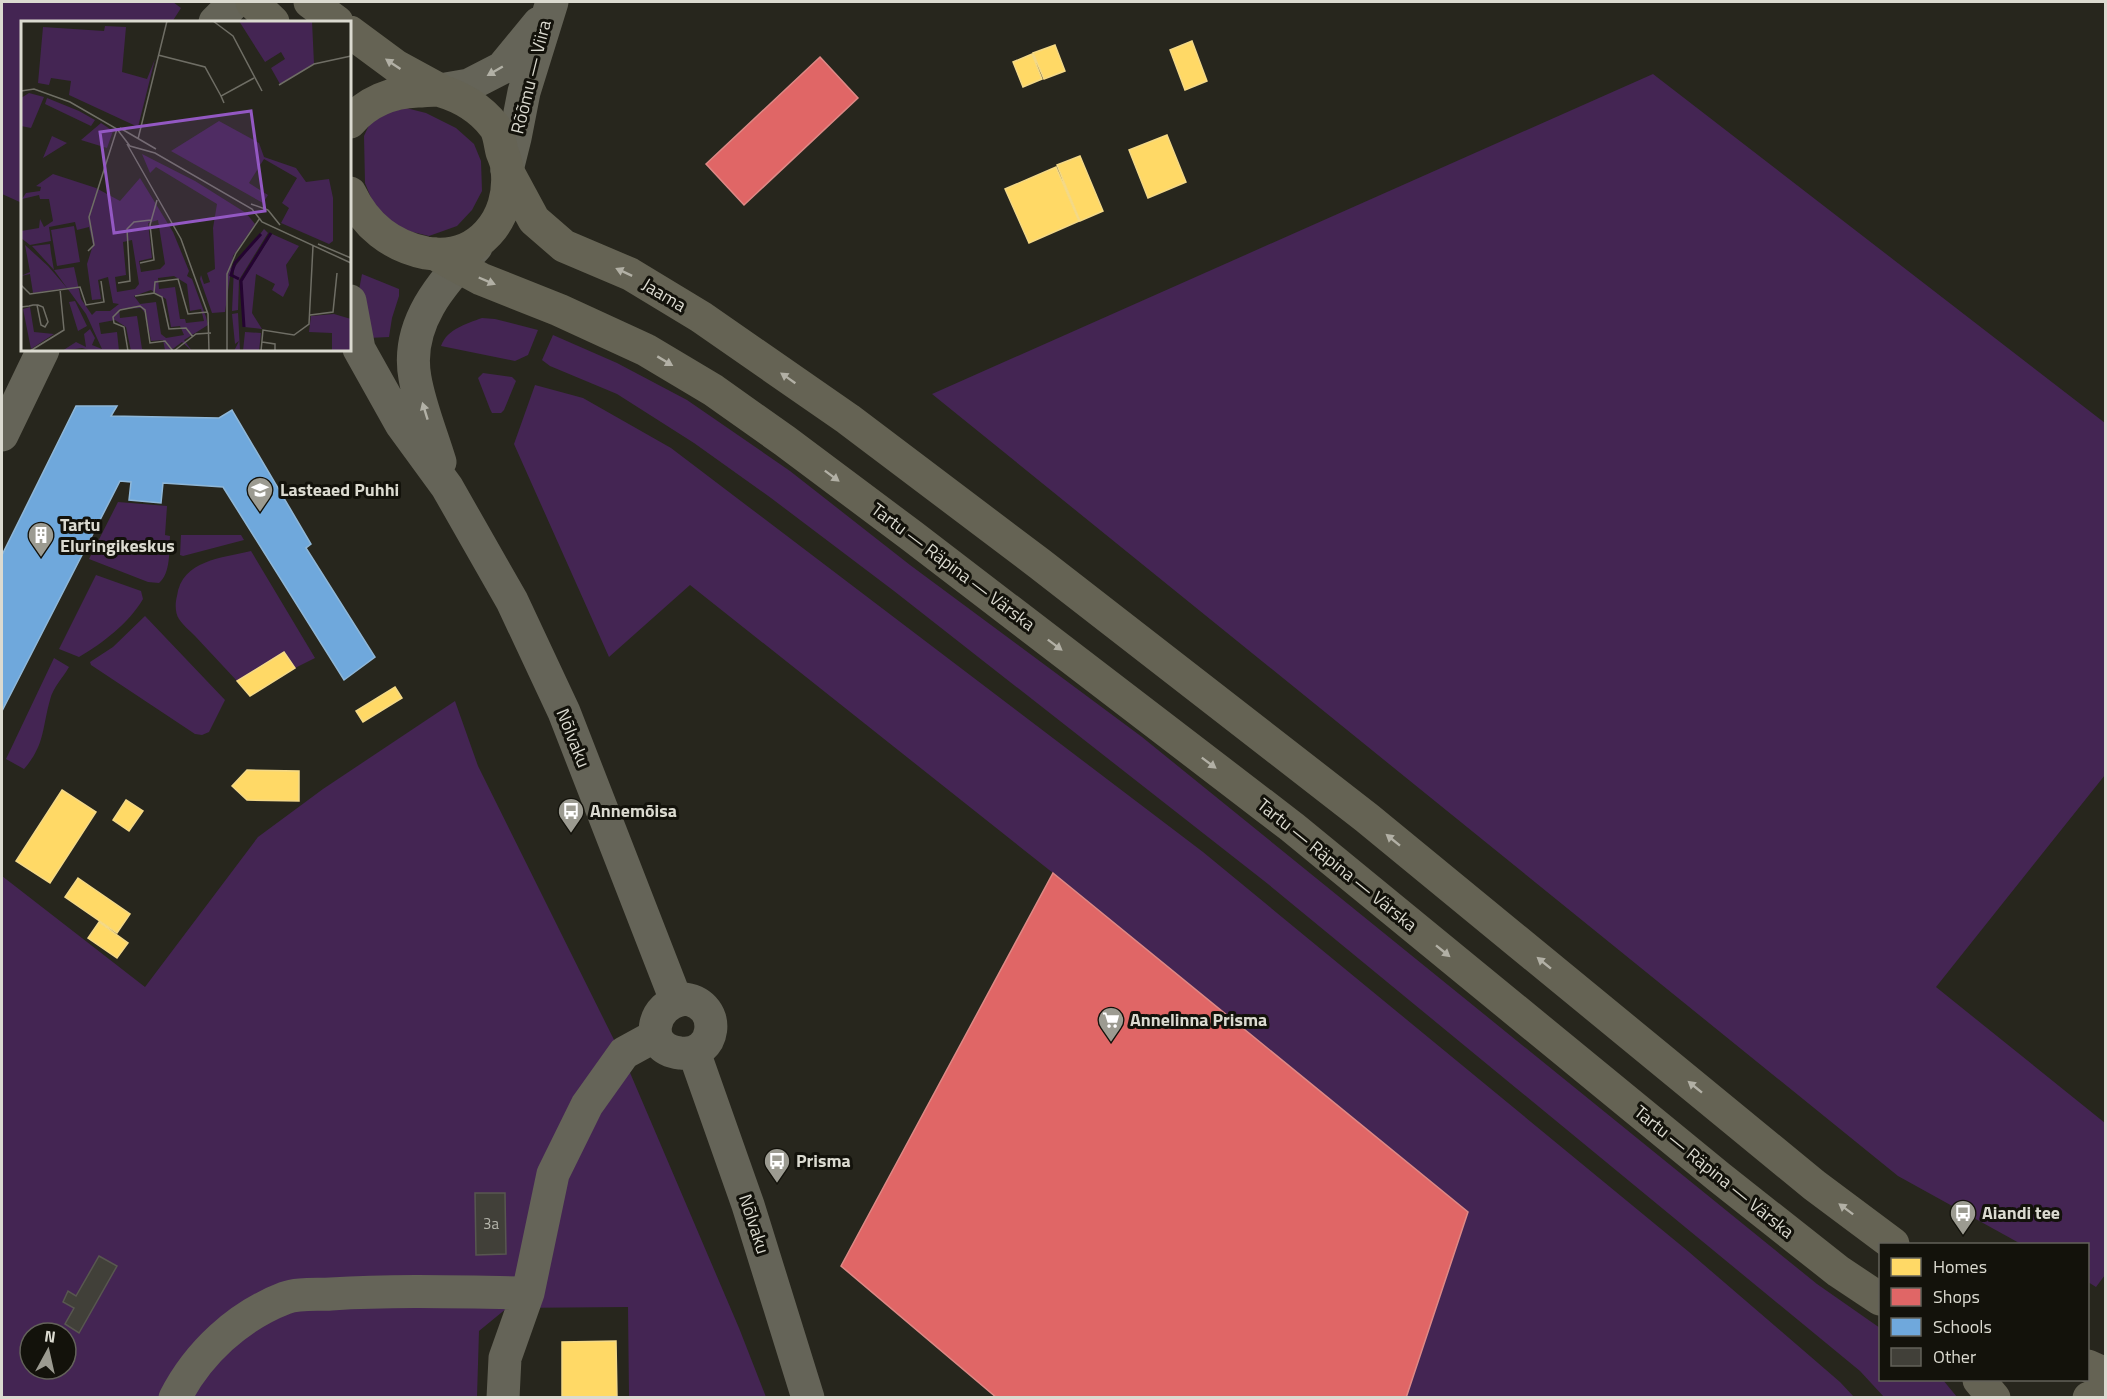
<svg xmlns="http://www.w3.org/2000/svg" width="2107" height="1399" viewBox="0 0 2107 1399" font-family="'Titillium Web',sans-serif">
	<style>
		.green { fill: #442553; fill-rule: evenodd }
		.homes { fill: #ffd966; stroke: #f4d986; stroke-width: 1.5 }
		.shops { fill: #e06666; stroke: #de8986; stroke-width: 1.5 }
		.schools { fill: #6fa8dc; stroke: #8fb7d8; stroke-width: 1.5 }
		.building { fill: #414039; stroke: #585750; stroke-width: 1.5 }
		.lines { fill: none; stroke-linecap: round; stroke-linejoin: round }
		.minor { stroke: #656458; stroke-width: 33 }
		.major { stroke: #656354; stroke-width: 33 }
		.oneway { fill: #b2b0a5 }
		.oneway2 { fill: #b2b1a6 }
		.labels { text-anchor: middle; stroke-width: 6; stroke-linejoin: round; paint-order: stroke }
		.number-label { font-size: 15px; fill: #b4b4aa }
		.street-label { font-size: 18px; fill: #dbdad0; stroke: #13120b }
		.poi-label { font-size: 18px; font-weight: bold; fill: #dbdad0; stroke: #13120b; text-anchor: start }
		.inset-river { fill: none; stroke: #240431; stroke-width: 3 }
		.inset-road { fill: none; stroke: #6f6e65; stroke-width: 1.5 }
		.view { fill: #9358c3; fill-opacity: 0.15; stroke: #9358c3; stroke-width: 3 }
		.inset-edge { fill: none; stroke: #dbdad0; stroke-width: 3 }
	</style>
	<rect width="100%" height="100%" fill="#27261d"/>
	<path class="green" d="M2 2H173L181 8 172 22H22V203L2 194Z
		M1653 74 2105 423V775L1936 987 2105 1123V1275L2096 1287 2088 1282V1244H2021L1898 1176 932 394Z
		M406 108 426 113 456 128 474 144 481 161 482 191 472 210 457 226 429 236 396 228 376 210 365 183 364 136 370 123 378 115Z
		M362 274 399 289V296L392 318 389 337 368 338 359 290Z
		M482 318 495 319 538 330 528 355 515 361 441 346C447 329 466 324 482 318Z
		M553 335 617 363 687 400 790 471 910 565 1142 737 1817 1284 1880 1328V1380H1943L1957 1397H1884L1860 1371 1268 884 894 591 771 498 694 443 617 394 550 366 542 360Z
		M483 373 512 377 516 381 504 410 501 413H492L490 409 478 378Z
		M535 385 583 398 671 448 1203 852 1689 1252 1840 1382 1854 1397H1406L1468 1212 1053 873 690 585 609 657 514 444Z
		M118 502 167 506 165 535 170 536C169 550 171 573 159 583L148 582 89 559Z
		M181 535H241L244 540 183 556 180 555Z
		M251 551 315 658 295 668 284 652 237 681C223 666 209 651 195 636 190 631 183 625 179 619 175 613 175 603 177 596 182 560 222 558 251 551Z
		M96 575 141 591 143 599C129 623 103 643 79 657L59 649Z
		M145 616 225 700 209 732 202 735 195 734 91 665 90 662 113 647Z
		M54 658 69 667C63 678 53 687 50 700 42 728 45 745 24 769L6 759Z
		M455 701 478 766 628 1068 739 1328 766 1397H629L628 1307 507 1308 479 1331 477 1397H2V876L145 987 258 837 323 789ZM30 1333H66V1369H30Z"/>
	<path class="homes" d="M1192 41 1207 81 1185 90 1170 50Z
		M1055 45 1065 71 1044 79 1033 53Z
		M1032 54 1042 79 1023 87 1013 62Z
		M1167 135 1186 182 1148 198 1129 150Z
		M1080 156 1103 211 1080 221 1057 165Z
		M1056 167 1079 221 1029 243 1005 189Z
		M284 652 295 668 250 696 237 681Z
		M395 687 402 698 363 722 356 711Z
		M247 770 299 771V801L247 800 232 786Z
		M62 790 96 812 50 883 16 861Z
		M126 800 143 811 129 831 113 820Z
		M78 878 130 914 117 933 65 897Z
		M99 922 128 943 117 958 88 938Z
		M616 1341 617 1398H562V1342Z"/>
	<path class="shops" d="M820 57 858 98 744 205 706 164Z
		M1053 873 1468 1212 1406 1398H997L841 1266Z"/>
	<path class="schools" d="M76 406H117L111 416 219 418 232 410 311 544 306 548 375 657 344 680 223 487 163 483 161 503 129 500 131 482 120 481 2 711V555Z"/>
	<path class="building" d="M475 1193H505L506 1254 476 1255Z
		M99 1256 117 1266 79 1333 65 1324 74 1308 63 1302 68 1291 76 1296Z"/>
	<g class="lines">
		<path class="minor" d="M215 22 235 2
			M440 90 469 85 502 68 539 23
			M507 170 515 138 524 92 552 2
			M350 301 359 349 401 424 447 487 512 601 564 712 676 1000
			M2 435 43 350
			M440 462C432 435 420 407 415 378 405 324 442 283 476 247
			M685 999C724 1005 716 1058 680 1053 642 1049 651 1003 685 999Z
			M694 1052 748 1205 808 1398
			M175 1398C198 1353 238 1316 285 1298 298 1293 317 1295 331 1294 396 1290 462 1292 528 1293
			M503 1398 505 1358 528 1293 553 1174 587 1105 624 1053 655 1036"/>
		<path class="major" d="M252 2 273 22
			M310 2 337 22
			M350 32 396 66 440 90
			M350 122C367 102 392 92 418 91 426 91 434 89 441 91 461 97 481 109 494 126 499 132 500 144 502 152 504 157 507 164 507 169 513 219 477 262 426 253 391 246 365 225 350 193
			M507 170 534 220 564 246 630 274 701 317 848 419 1040 564 1367 818 1814 1185 1893 1244
			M435 254 481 279 559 310 646 350 713 390 785 441 912 536 1292 827 1719 1177 1838 1271 1880 1299
			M2088 1366 2106 1374
			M1979 1380 1994 1398
			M2089 1398 2106 1392"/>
	</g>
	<defs><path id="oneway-solid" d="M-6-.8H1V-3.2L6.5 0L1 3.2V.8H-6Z" transform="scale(1.5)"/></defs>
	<g class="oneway">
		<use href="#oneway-solid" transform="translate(393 64) rotate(-146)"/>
		<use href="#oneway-solid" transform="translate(624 272) rotate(-155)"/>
		<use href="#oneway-solid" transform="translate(487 281) rotate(23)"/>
		<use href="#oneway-solid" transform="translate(665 361) rotate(31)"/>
		<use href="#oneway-solid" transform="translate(788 378) rotate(-145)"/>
		<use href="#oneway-solid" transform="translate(832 476) rotate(37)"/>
		<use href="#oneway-solid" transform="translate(1055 645) rotate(37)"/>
		<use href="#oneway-solid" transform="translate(1209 763) rotate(37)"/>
		<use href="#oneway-solid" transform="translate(1393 840) rotate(-141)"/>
		<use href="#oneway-solid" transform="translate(1443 951) rotate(39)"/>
		<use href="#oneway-solid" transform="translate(1544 963) rotate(-141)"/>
		<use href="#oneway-solid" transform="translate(1695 1087) rotate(-141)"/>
		<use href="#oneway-solid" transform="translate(1846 1209) rotate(-143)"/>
	</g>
	<g class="oneway2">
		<use href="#oneway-solid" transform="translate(495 71) rotate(150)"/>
		<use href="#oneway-solid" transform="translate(425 411) rotate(-107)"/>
	</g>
	<defs>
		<g id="school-pin" transform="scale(1.35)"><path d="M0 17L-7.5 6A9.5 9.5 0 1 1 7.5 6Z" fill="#9c9b91" stroke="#13120b"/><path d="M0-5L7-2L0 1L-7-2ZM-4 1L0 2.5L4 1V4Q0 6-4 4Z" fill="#fff"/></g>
		<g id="building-pin" transform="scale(1.35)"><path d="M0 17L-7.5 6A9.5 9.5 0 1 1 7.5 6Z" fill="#9c9b91" stroke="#13120b"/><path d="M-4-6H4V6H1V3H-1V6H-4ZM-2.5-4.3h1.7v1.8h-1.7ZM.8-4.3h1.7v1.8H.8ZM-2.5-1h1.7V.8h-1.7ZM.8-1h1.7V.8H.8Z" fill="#fff"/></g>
		<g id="bus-pin" transform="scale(1.35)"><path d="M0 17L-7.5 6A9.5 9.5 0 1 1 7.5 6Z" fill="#9c9b91" stroke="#13120b"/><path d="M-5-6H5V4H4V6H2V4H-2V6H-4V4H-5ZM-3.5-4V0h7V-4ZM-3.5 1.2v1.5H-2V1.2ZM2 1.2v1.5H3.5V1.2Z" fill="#fff"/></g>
		<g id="supermarket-pin" transform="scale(1.35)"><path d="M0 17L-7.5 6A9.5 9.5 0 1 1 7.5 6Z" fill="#9c9b91" stroke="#13120b"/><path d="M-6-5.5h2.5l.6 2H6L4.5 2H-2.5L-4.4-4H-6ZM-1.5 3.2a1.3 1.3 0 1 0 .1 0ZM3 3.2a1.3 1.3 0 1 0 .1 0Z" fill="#fff"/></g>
	</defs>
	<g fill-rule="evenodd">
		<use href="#school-pin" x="260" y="490"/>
		<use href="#building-pin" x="41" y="535"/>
		<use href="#bus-pin" x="571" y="811"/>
		<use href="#supermarket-pin" x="1111" y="1020"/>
		<use href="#bus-pin" x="777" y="1161"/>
		<use href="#bus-pin" x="1963" y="1213"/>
	</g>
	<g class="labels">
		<g class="number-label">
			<text x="491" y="1229">3a</text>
		</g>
		<g class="street-label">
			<text transform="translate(531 77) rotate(-76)" y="6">Rõõmu — Viira</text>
			<text transform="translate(664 295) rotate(31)" y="6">Jaama</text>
			<text transform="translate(953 567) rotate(37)" y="6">Tartu — Räpina — Värska</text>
			<text transform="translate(573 738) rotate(68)" y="6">Nõlvaku</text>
			<text transform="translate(1337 865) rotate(39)" y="6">Tartu — Räpina — Värska</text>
			<text transform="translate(1714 1172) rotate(39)" y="6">Tartu — Räpina — Värska</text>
			<text transform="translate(754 1224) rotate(72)" y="6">Nõlvaku</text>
		</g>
		<g class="poi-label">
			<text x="280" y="496">Lasteaed Puhhi</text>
			<text x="60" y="531">Tartu<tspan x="60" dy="21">Eluringikeskus</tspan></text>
			<text x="590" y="817">Annemõisa</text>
			<text x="1130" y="1026">Annelinna Prisma</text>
			<text x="796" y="1167">Prisma</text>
			<text x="1982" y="1219">Aiandi tee</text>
		</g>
	</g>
	<g transform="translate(21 21)">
		<rect width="330" height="330" fill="#27261d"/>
		<path d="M218 0H291L293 43 259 63 250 47 264 38 260 31 244 41ZM84 5 105 6 101 51 126 58 134 38 117 106 48 74 50 60 30 57 28 64 17 62 22 6 83 10ZM8 72 23 76 10 107 0 105V77ZM26 77 58 90 74 99 70 105 24 83ZM198 100 238 122 243 136 275 147 285 161 308 158 312 177V220L308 223 260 202 268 187 261 182 276 157 243 138 228 162 247 174 242 182 150 130ZM80 102 92 110 86 127 60 119ZM31 115 46 122 22 137ZM121 133 174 160 225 192 234 203 212 235 204 291 191 292 179 258 180 254 183 263 189 261 186 252 194 248 192 207 196 183 135 146 129 152ZM32 153 75 167 99 180 119 157 152 211 168 250 166 255 171 258 185 296 187 304 163 319 171 330 161 321 149 330H139L144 329 142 319 130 320 125 293 120 287 98 288 99 297 116 295 121 328 126 330H110L105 306 94 299 78 302 80 313 96 311 98 330H71L61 327 41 330 55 321 65 326 63 313 69 308 74 317 71 324 81 328 65 293 33 249 53 246 60 278 71 294 75 290H89L98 283 92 282 87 256 77 259 80 278 71 279 66 243 72 224 68 206 56 209 54 201 28 206 30 220 9 224 0 217V210L18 207 19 198 23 206 32 200 28 178H19L18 174 1 178 5 172 19 170 20 166 15 165ZM137 199 144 243 139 248 120 251 118 240 131 237 127 202ZM111 219 118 263 114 268 96 271 94 256 105 254 102 221ZM153 255 166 263 169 290 180 288 183 300 165 302 164 298H159L154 266 138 268 137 257ZM130 269 145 278 150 306 159 305 163 314 145 317 140 313 135 281 119 283 113 275ZM53 205 59 241 36 245 30 209ZM243 208 247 212 218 259 217 289 211 290 213 247ZM251 213 278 225 265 244 268 264 262 276 251 269 254 263 235 253 231 292 241 308 223 306 221 260ZM29 223 30 232 33 249 11 225ZM4 224 27 245 46 267 12 272 9 253 0 255 9 251ZM54 280 66 305 57 310 48 281ZM9 286 13 311 33 313 10 328 2 288ZM217 292 219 330H213L218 320 214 323 211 293ZM313 293 330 298V330H311V312L288 311 290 295ZM224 311 240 312 238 330H222Z" fill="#442553" fill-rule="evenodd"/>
		<path class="inset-river" d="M218 258 210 254 214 242 240 213M223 306 220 260 250 212"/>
		<path class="inset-road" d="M192 0 212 15 241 70M137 34 184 46 200 75M258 64 293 43 330 35M0 70 13 68 49 81 96 108 109 125 134 132 231 188 241 201 330 242M203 82 200 75 233 57M99 107 135 128M117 118 146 0M106 123 160 218 187 293 188 330M230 183 247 189M247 189 259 204M297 223 330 237M67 230 73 224 68 196 96 108M119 242 133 239 129 204 136 179M97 262 109 260 106 208 113 201 130 199M0 264 9 273 59 266 65 284 83 281 80 260M133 272 141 276 148 308 165 307 172 316M114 275 133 272 134 261 157 258 167 293 186 291M0 286 8 285 12 284H17L22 286 27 301 24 306 20 304 16 284M289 294 312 291 316 252M241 321 254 323V330M9 330 43 309 39 268M107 330 103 306 93 302 92 296 99 289 119 285 124 289 129 322 144 320 152 330M153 330 175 313 190 312M206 330V253L215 232 239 197M240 330 242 309 273 314 288 303 292 225"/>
		<path class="view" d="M230 90 244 190 93 212 79 111Z"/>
		<rect width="330" height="330" class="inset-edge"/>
	</g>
	<rect width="2107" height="1399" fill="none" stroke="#dbdad0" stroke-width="6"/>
	<rect x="1879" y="1243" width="210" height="138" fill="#13120b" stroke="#63625a" stroke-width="1.5"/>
	<rect x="1891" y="1258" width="30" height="18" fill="#ffd966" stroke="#63625a" stroke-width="1.5"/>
	<text x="1933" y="1273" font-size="18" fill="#dbdad0">Homes</text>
	<rect x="1891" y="1288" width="30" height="18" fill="#e06666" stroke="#63625a" stroke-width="1.5"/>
	<text x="1933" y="1303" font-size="18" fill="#dbdad0">Shops</text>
	<rect x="1891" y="1318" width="30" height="18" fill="#6fa8dc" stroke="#63625a" stroke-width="1.5"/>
	<text x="1933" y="1333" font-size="18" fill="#dbdad0">Schools</text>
	<rect x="1891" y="1348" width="30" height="18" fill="#414039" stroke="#63625a" stroke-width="1.5"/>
	<text x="1933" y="1363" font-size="18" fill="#dbdad0">Other</text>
	<g transform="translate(48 1351) rotate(8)"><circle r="28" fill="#13120b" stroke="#63625a" stroke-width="1.5"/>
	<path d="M0-4.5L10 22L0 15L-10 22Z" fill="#9c9b91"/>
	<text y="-9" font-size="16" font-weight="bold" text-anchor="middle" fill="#dbdad0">N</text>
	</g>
</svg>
